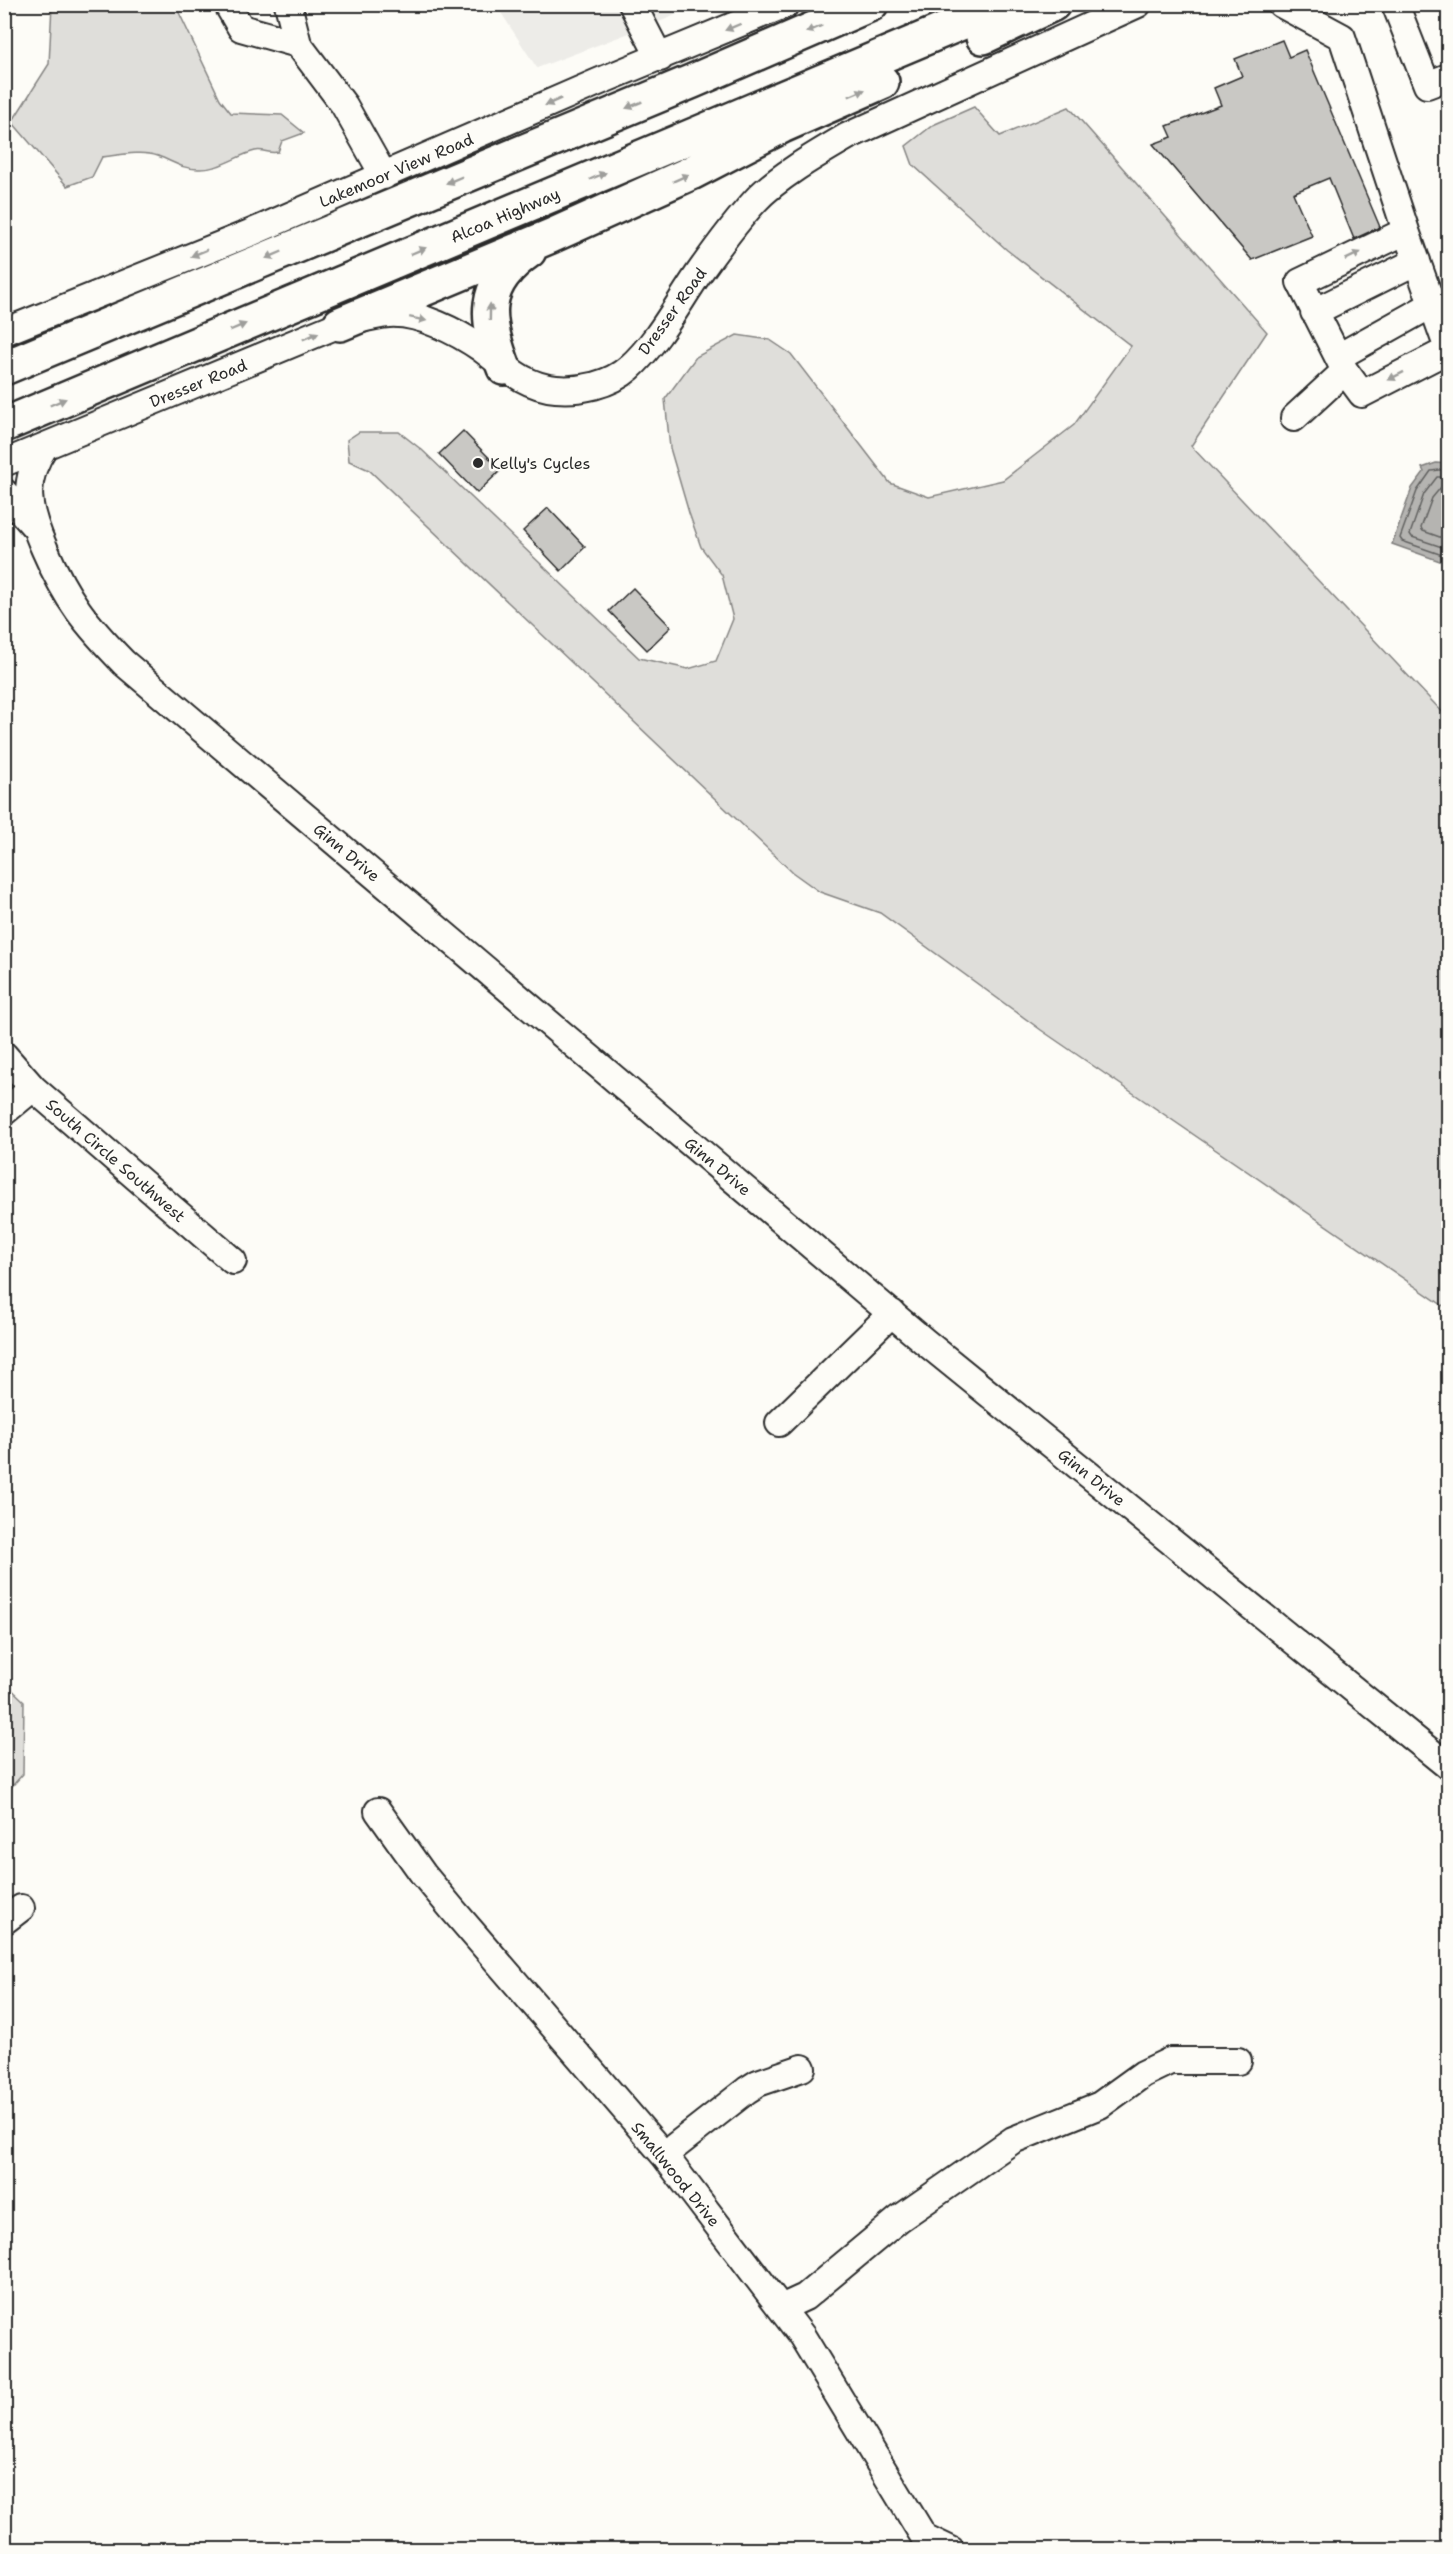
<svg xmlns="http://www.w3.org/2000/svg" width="1453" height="2554" viewBox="0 0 1453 2554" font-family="'Shantell Sans',sans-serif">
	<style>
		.built { fill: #edece8 }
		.green { fill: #dfdeda; stroke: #858482; stroke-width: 1.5 }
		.water { fill: #b5b4b1; stroke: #7e7d7b; stroke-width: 1.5 }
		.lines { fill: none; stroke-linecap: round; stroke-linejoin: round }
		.shore { stroke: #626261; stroke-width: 1.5 }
		.building { fill: #c9c8c4; stroke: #2b2b2b; stroke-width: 1.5 }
		.minor-casing { stroke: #2b2b2b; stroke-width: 30 }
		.highway-casing { stroke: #2b2b2b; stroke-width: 38 }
		.minor { stroke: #fdfcf7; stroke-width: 26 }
		.highway { stroke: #fdfcf7; stroke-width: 33 }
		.oneway { fill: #9e9e9b }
		.poi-dot { fill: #2b2b2b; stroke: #fdfcf7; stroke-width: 2 }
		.labels { text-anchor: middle; stroke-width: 5; stroke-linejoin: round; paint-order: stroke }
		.street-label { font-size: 16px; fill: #2b2b2b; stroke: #fdfcf7 }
		.poi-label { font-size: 16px; fill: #2b2b2b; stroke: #fdfcf7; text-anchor: start }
	</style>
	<rect width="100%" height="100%" fill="#fdfcf7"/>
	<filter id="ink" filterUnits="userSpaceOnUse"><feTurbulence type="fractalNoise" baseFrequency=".0167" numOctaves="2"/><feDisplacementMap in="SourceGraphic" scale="12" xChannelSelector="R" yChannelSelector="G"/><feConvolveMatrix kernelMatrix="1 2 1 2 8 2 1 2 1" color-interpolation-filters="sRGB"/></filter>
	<g filter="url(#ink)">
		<path class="built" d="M496 5H695L669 18 537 68Z"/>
		<path class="green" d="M175 4 220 99 231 113 282 115 304 133 282 141 278 152C269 154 263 149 255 151 235 156 220 170 198 169 182 169 172 161 158 156 142 150 119 155 102 157L92 177 67 186 12 122 49 64 52 5Z
			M974 107 1000 136 1069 107 1267 332 1191 446 1448 718V864L1446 885 1448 890V1309L1041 1030 880 913 820 892 792 872 369 470 349 461 347 440 359 432H399L422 450 639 658 688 669 716 661 733 619 722 575 701 547 689 513 670 448 665 399 696 357 737 335 770 340 791 354 890 483 929 497 1003 480 1074 425 1131 346 1007 250 913 165 906 146 933 125Z
			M5 1683 24 1701 23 1774 5 1794Z"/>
		<path class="water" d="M1436 463 1448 464V564L1392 544 1412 488 1424 472 1422 468Z"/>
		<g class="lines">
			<path class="shore" d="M1448 469 1431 471 1417 491 1400 538 1402 541 1448 557
				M1448 477H1437L1424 494 1410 534 1412 537 1448 549
				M1448 486H1442L1432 498 1421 528 1423 531 1448 540"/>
		</g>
		<path class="building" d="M1282 40 1289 57 1305 50 1380 227 1354 239 1329 178 1293 193 1312 236 1252 260 1153 144 1172 137 1167 126 1221 105 1214 88 1242 76 1235 59Z
			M463 431 501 470 477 493 439 454Z
			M548 508 585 547 561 571 523 531Z
			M633 588 671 627 647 650 609 611Z"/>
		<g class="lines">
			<g class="minor-casing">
				<path id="minor" d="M227 4 241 28 298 44
					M288 4 298 44 344 105 384 176
					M632 4 660 58
					M1281 4 1342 37 1406 231 1448 349
					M1395 4 1427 85 1448 77
					M1406 231 1300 282 1345 371 1362 394 1448 350
					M1314 312 1417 261
					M4 332 250 233 598 82 786 4
					M1338 357 1433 304
					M1294 418 1345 371
					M45 446C20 482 28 512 45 550 67 601 86 624 124 663L924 1341 1448 1766
					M4 463 340 324C356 321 373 315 389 314 419 312 458 332 482 349 506 367 524 386 556 389 580 391 610 385 629 368 658 342 677 305 699 273 716 249 735 223 755 201 777 177 819 153 848 136L1138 4
					M4 492 33 525
					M4 1055 33 1088 233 1261
					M4 1112 33 1088
					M779 1423 892 1313
					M378 1811 423 1874 453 1910 664 2155 802 2336 924 2537 951 2550
					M4 1921 21 1908
					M664 2155 747 2090 758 2083 802 2068
					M781 2308 805 2297 899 2219 1013 2140 1100 2105 1143 2074 1170 2061H1238"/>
			</g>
			<g class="highway-casing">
				<path id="highway" d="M983 37 1053 4
					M340 324 551 236 691 173 782 126 882 82
					M4 368 693 81 871 4
					M504 368C485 319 480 285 529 251
					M4 425 1006 4"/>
			</g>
			<use href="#minor" class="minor"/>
			<use href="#highway" class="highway"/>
		</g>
		<defs><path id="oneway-solid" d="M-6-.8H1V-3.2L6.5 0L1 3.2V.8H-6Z" transform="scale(1.5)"/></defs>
		<g class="oneway">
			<use href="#oneway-solid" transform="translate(733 27) rotate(157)"/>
			<use href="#oneway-solid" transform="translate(814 29) rotate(157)"/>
			<use href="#oneway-solid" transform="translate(857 93) rotate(-23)"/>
			<use href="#oneway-solid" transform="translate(553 102) rotate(156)"/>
			<use href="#oneway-solid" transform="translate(634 105) rotate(158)"/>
			<use href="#oneway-solid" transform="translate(598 176) rotate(-23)"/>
			<use href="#oneway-solid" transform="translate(681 178) rotate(-24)"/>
			<use href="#oneway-solid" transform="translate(454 180) rotate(157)"/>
			<use href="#oneway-solid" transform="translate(418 251) rotate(-23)"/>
			<use href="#oneway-solid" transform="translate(199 253) rotate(158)"/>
			<use href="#oneway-solid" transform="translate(274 255) rotate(157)"/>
			<use href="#oneway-solid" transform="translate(1353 256) rotate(-26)"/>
			<use href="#oneway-solid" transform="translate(490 312) rotate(-89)"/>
			<use href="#oneway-solid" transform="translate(418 319) rotate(12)"/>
			<use href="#oneway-solid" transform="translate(238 327) rotate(-23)"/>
			<use href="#oneway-solid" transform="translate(311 336) rotate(-23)"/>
			<use href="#oneway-solid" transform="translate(1396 376) rotate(153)"/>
			<use href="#oneway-solid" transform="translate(58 402) rotate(-23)"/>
		</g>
	</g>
	<circle class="poi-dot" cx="478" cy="463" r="6"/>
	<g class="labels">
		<g class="street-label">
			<text transform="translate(396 170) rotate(-23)" y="6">Lakemoor View Road</text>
			<text transform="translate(505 215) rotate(-23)" y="6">Alcoa Highway</text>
			<text transform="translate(672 311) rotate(-54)" y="6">Dresser Road</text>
			<text transform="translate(198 383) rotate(-22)" y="6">Dresser Road</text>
			<text transform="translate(347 852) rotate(40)" y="6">Ginn Drive</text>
			<text transform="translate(116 1160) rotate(41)" y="6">South Circle Southwest</text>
			<text transform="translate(718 1166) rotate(40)" y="6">Ginn Drive</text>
			<text transform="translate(1092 1477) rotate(39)" y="6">Ginn Drive</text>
			<text transform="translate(676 2174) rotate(51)" y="6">Smallwood Drive</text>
		</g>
		<g class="poi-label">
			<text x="490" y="469">Kelly's Cycles</text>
		</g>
	</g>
	<rect width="1453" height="2554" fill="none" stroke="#fdfcf7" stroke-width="24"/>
	<rect x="12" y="12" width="1429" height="2530" fill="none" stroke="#2b2b2b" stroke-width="2" filter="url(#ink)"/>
</svg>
